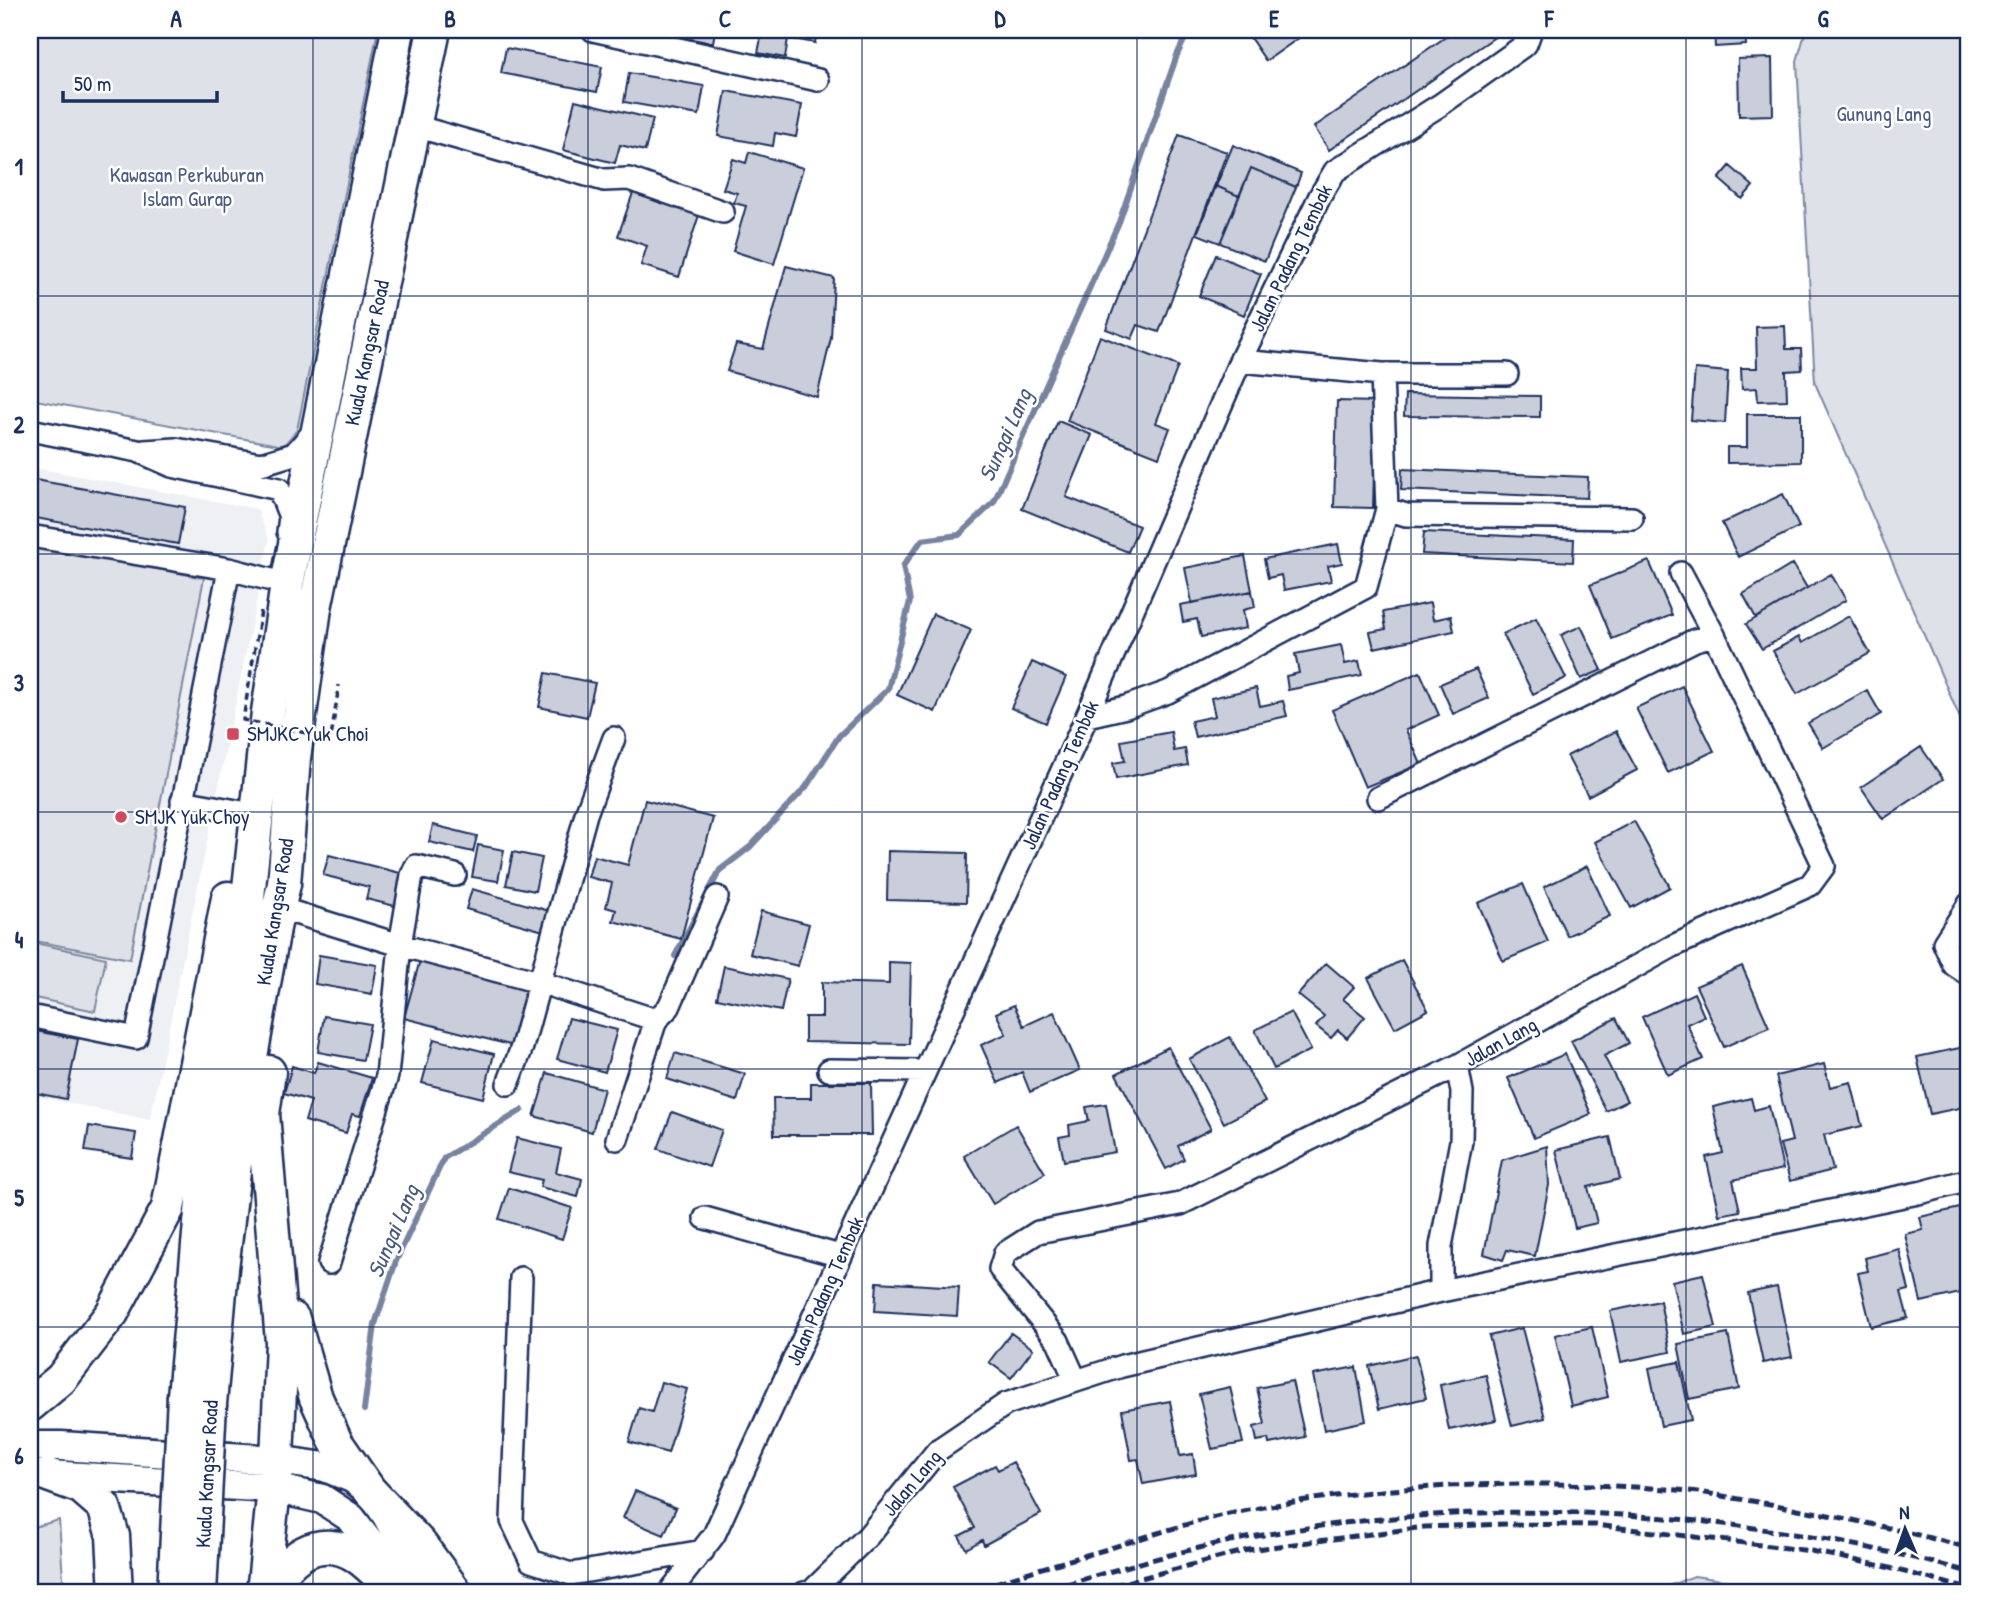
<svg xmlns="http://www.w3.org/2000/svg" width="1999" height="1623" viewBox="0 0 1999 1623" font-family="'Patrick Hand',sans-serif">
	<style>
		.built { fill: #eff0f4 }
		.green { fill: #dee1e7; stroke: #7c88a2; stroke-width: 2 }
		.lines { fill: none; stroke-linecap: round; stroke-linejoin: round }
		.stream { stroke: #77839f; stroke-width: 6 }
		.building { fill: #caceda; stroke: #1b2f5e; stroke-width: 2 }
		.minor-casing { stroke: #1b2f5e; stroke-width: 26 }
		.major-casing { stroke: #1b2f5e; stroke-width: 33 }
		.highway-casing { stroke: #1b2f5e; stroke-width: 37 }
		.minor { stroke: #fff; stroke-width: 21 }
		.major { stroke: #fff; stroke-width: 28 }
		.highway { stroke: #fff; stroke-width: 32 }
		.rail { stroke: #1b2f5e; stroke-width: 5; stroke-dasharray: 10 5; stroke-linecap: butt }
		.highway-bridge-casing { stroke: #1b2f5e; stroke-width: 37; stroke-linecap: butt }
		.path-bridge { stroke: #1b2f5e; stroke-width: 3.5; stroke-dasharray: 7 5; stroke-linecap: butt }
		.highway-bridge { stroke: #fff; stroke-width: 32 }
		.grid { fill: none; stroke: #1b2f5e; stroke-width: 2; stroke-opacity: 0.55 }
		.poi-dot { fill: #d1495b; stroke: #fff; stroke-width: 2.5 }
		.labels { text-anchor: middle; stroke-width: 5; stroke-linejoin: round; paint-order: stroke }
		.park-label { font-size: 21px; fill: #4c5c80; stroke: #fff }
		.street-label { font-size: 21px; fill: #1b2f5e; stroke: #fff }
		.poi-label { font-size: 21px; fill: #1b2f5e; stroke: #fff; text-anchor: start }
		.water-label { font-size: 23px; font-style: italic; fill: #49597e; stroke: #fff }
		.neatline { fill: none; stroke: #1b2f5e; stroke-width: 2.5 }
		.grid-label { font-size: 23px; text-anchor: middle; font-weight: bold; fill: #1b2f5e }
	</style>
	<rect width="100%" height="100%" fill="#fff"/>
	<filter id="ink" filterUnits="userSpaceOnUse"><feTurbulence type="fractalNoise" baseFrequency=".0143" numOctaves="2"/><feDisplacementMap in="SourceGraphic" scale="14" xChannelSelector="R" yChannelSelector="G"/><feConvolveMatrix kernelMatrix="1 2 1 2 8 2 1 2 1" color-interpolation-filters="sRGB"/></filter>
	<g filter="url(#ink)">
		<path class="built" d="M30 467 257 509 269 540 150 1120 30 1095Z"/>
		<path class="green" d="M30 30H378L297 430 283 446 30 399Z
			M1806 30H1969V739L1815 383 1797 61Z
			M30 544 204 578 130 959 30 940Z
			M30 942 106 958 95 1011 30 997Z
			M59 1520 64 1593H30V1528Z
			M1694 1576 1813 1593H1651Z"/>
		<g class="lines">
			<path class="stream" d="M675 956 720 870 750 847 806 787 839 736 888 689 910 601 903 566 922 540 959 535 994 502 1119 222 1177 55 1189 30
				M364 1410 375 1324 396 1261 444 1158 522 1110
				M335 1593 336 1591"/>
		</g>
		<path class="building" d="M665 30H715L713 43 664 34Z
			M742 30H817L815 43 788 38 785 58 758 53 762 33Z
			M1258 30H1310L1266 61 1249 36Z
			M1456 30H1505L1329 150 1314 127Z
			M1714 30H1745L1746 45 1715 47Z
			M506 48 602 67 597 92 501 73Z
			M1772 58 1773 115 1739 116 1738 59Z
			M629 73 704 86 699 115 624 102Z
			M726 91 802 105 796 137 775 133 773 146 718 136Z
			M575 100 653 119 645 151 620 145 615 163 563 150Z
			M1179 135 1227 152 1159 332 1138 325 1132 339 1106 329Z
			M1233 145 1301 173 1296 187 1251 168 1239 196 1216 186Z
			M749 152 803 168 774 264 733 251 746 206 734 203 737 193 723 189 733 159 746 163Z
			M1730 166 1753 186 1742 199 1719 179Z
			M1251 168 1296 187 1265 261 1220 243Z
			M1216 186 1239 196 1220 243 1197 234Z
			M633 193 699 215 679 277 641 265 647 246 618 236Z
			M1216 255 1261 274 1244 315 1199 296Z
			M786 266 834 278 831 338 817 397 727 371 736 344 763 349Z
			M1785 326 1786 349H1801L1802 370 1786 371 1787 400 1758 401 1757 388 1742 389 1741 368H1757L1756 327Z
			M1100 336 1178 366 1156 423 1170 428 1159 457 1067 421Z
			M1695 369 1728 372 1725 423 1691 420Z
			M1405 394 1540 396V417L1404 416Z
			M1337 401 1376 402 1373 508 1334 507Z
			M1747 414H1801V462L1727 463V447H1747Z
			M1058 421 1092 435 1066 497 1139 526 1128 552 1022 509Z
			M1402 469 1588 477 1587 498 1401 490Z
			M30 479 185 507 178 544 30 517Z
			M1783 494 1799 527 1738 557 1722 523Z
			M1424 532 1574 539 1573 562 1422 554Z
			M1338 544 1342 563 1328 566 1331 581 1284 590 1281 575 1268 578 1264 559Z
			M1245 556 1252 591 1192 603 1185 568Z
			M1649 561 1672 615 1612 639 1590 585Z
			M1793 564 1807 588 1756 618 1743 594Z
			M1831 574 1846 600 1762 649 1746 624Z
			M1252 591 1255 607 1243 610 1246 628 1201 637 1197 619 1183 622 1180 605Z
			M1430 603 1433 620 1451 616 1454 631 1374 648 1370 632 1386 629 1383 612Z
			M933 614 971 630 935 712 897 695Z
			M1849 616 1870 653 1797 694 1773 651 1799 637 1802 643Z
			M1536 618 1566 678 1533 694 1503 634Z
			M1581 626 1602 670 1581 679 1561 635Z
			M1341 645 1345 664 1359 661 1362 675 1288 690 1286 676 1299 673 1295 654Z
			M1032 662 1066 677 1046 723 1011 708Z
			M1476 669 1489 698 1453 714 1440 684Z
			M1420 672 1439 715 1406 730 1421 764 1365 787 1332 710Z
			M546 673 595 683 587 717 539 707Z
			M1682 686 1714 751 1668 773 1636 708Z
			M1256 688 1260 706 1283 701 1287 716 1195 737 1191 721 1215 716 1211 698Z
			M1867 690 1881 714 1823 748 1808 723Z
			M1616 731 1637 770 1588 796 1567 756Z
			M1171 732 1174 751 1185 749 1188 765 1116 779 1113 763 1125 761 1121 741Z
			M1921 747 1943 779 1883 819 1861 787Z
			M645 800 713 818 681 939 613 921 616 910 606 907 612 883 588 877 594 856 628 865Z
			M1634 821 1670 887 1631 908 1595 842Z
			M433 825 477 836 473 852 429 842Z
			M478 845 504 850 498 881 472 877Z
			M888 851 967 853 966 902 887 900Z
			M513 852 542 858 535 891 506 885Z
			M329 855 408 875 399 907 366 899 369 887 323 875Z
			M1587 866 1610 916 1567 936 1544 887Z
			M1523 884 1548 942 1503 961 1478 903Z
			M472 889 553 912 547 932 466 909Z
			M761 911 809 924 798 966 750 954Z
			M1969 925V941L1962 936Z
			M319 955 377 965 372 994 315 984Z
			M420 960 529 988 514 1046 404 1018Z
			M1402 960 1428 1010 1395 1028 1368 978Z
			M889 962 911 963 909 1044 805 1042V1017H822V982L889 984Z
			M1326 963 1354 987 1343 999 1365 1017 1347 1038 1338 1030 1331 1038 1316 1026 1324 1016 1298 995Z
			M724 966 788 979 781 1011 717 998Z
			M1742 966 1769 1027 1724 1047 1696 986Z
			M1694 993 1704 1016 1687 1024 1703 1059 1668 1075 1642 1017Z
			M1014 1005 1024 1026 1054 1012 1080 1070 1030 1092 1022 1072 998 1083 981 1045 1006 1034 996 1013Z
			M1291 1012 1311 1050 1274 1069 1255 1030Z
			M324 1016 370 1024 363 1060 318 1052Z
			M569 1018 617 1030 605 1072 557 1059Z
			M1616 1018 1629 1043 1604 1056 1627 1101 1606 1111 1571 1041Z
			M30 1030 78 1039 66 1099 30 1092Z
			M1230 1037 1265 1102 1224 1123 1189 1059Z
			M434 1039 494 1054 483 1098 422 1083Z
			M1969 1046V1106L1930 1114 1917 1057Z
			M1168 1047 1211 1129 1178 1146 1184 1159 1166 1169 1116 1074Z
			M675 1053 745 1074 737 1101 667 1079Z
			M1565 1054 1591 1114 1534 1138 1508 1078Z
			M318 1062 372 1078 360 1116 352 1114 346 1133 305 1121 311 1101 284 1093 292 1066 314 1073Z
			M1824 1064 1830 1087 1851 1082 1862 1126 1824 1135 1833 1170 1790 1181 1780 1144 1792 1141 1776 1076Z
			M547 1073 604 1089 592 1132 534 1116Z
			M811 1083H871L872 1135H774L773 1098H811Z
			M1751 1098 1754 1110 1769 1106 1783 1169 1733 1180 1740 1211 1719 1215 1706 1157 1723 1153 1713 1107Z
			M1106 1104 1115 1152 1064 1161 1059 1137 1070 1135 1069 1125 1089 1121 1086 1107Z
			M672 1112 722 1130 709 1167 658 1149Z
			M1016 1125 1045 1173 993 1204 964 1156Z
			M89 1126 136 1133 132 1158 85 1151Z
			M1610 1137 1620 1179 1588 1187 1597 1223 1575 1228 1556 1150Z
			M517 1138 561 1149 556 1172 582 1179 578 1197 540 1187 542 1180 508 1172Z
			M1547 1146 1549 1185 1535 1256 1507 1250 1503 1260 1484 1254 1502 1160Z
			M509 1188 572 1208 562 1239 499 1219Z
			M1960 1208 1969 1246V1291L1921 1302 1905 1234 1923 1230 1920 1217Z
			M1899 1249 1909 1290 1901 1292 1908 1318 1871 1327 1858 1273 1868 1271 1865 1258Z
			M1703 1274 1716 1327 1684 1334 1672 1281Z
			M877 1282 959 1287 957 1316 875 1311Z
			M1777 1287 1792 1357 1763 1363 1748 1293Z
			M1660 1301 1670 1352 1621 1362 1610 1311Z
			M1592 1327 1608 1397 1571 1406 1555 1335Z
			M1522 1328 1545 1418 1512 1426 1489 1336Z
			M1011 1333 1033 1349 1011 1378 989 1362Z
			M1728 1334 1739 1389 1689 1399 1678 1344Z
			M1416 1355 1426 1398 1379 1409 1369 1366Z
			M1679 1362 1691 1420 1661 1426 1649 1368Z
			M1356 1367 1366 1421 1324 1430 1313 1375Z
			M1486 1375 1496 1420 1449 1430 1440 1385Z
			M1292 1381 1305 1437 1269 1444 1268 1439 1257 1441 1254 1427 1265 1424 1257 1388Z
			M661 1382 687 1389 668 1453 629 1442 639 1408 652 1412Z
			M1230 1387 1243 1443 1212 1449 1199 1394Z
			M1170 1401 1180 1456 1193 1454 1196 1474 1143 1484 1138 1459 1131 1460 1122 1410Z
			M1013 1462 1041 1514 984 1545 982 1540 966 1549 959 1536 975 1528 953 1487 995 1465 998 1470Z
			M635 1491 676 1508 664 1535 623 1518Z"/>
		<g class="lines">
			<g class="minor-casing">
				<path id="minor" d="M593 30 818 80
					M415 126 604 180 629 179 723 212
					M1240 361 1382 374H1507
					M30 430 138 451 172 466 279 489 290 517 288 532
					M144 451 176 449 261 464 294 454 317 428
					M1387 509 1406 515 1632 518
					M30 536 229 569 136 1038 30 1016
					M229 569 287 584
					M1087 716 1126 707 1168 692 1366 587 1387 509 1382 374
					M1378 798 1695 640 1714 635
					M182 801 242 812
					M1969 904 1944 943 1954 965 1969 975
					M292 912 400 945 539 982 656 1020 669 1007 717 897
					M829 1070 925 1071
					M508 1084 522 1047 586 814 614 738
					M617 1139 656 1020
					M705 1218 840 1256
					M329 1263 387 1076 400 945 412 875 416 866 455 875
					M521 1278 512 1521 531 1561 571 1574 703 1551
					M1441 1291V1246L1461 1141 1462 1092 1457 1066
					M1076 1381 1058 1341 1000 1269 1005 1253 1038 1232 1180 1204 1457 1066 1673 946 1810 885 1824 866 1714 635 1681 573
					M669 1593 714 1535 1087 716 1240 361 1320 196 1335 171 1440 105 1526 44 1531 30
					M804 1593 812 1591 868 1536 938 1450 1006 1404 1122 1366 1441 1291 1923 1192 1969 1180"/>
			</g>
			<g class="major-casing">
				<path id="major" d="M30 1446H61L277 1460 325 1467 352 1478 370 1491 387 1516 428 1593
					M30 1474 274 1488 322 1499 351 1518 371 1544 391 1582"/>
			</g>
			<g class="highway-casing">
				<path id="highway" d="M293 1319 316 1398 336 1442 370 1491 420 1544 456 1593
					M184 1396 206 1159 245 925 268 712 287 584 398 30
					M210 1404 222 1268 242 1107 274 928 284 884 294 758 315 608 434 30
					M30 1405 61 1379 112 1313 168 1208 228 898
					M48 1475 81 1487 104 1507 113 1536 116 1593
					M263 1593 277 1460 282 1342 263 1114 269 1072
					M270 1593C286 1558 318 1532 356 1556 371 1566 384 1581 397 1593"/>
			</g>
			<use href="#minor" class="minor"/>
			<use href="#major" class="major"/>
			<use href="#highway" class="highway"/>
			<path class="rail" d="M968 1593C1012 1576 1059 1563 1104 1550 1139 1539 1175 1527 1211 1518 1363 1483 1534 1477 1689 1491 1710 1493 1731 1498 1752 1501 1825 1513 1898 1529 1969 1548
				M1037 1593C1098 1575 1159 1556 1221 1543 1469 1492 1726 1506 1969 1572
				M1084 1593 1248 1550 1425 1527 1507 1524 1596 1525 1811 1551 1882 1566 1969 1589"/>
			<g class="highway-bridge-casing">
				<path id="highway-bridge" d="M174 1593 184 1396
					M200 1593 210 1404"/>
			</g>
			<path class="path-bridge" d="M261 611 243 720 331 738 339 685"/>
			<use href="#highway-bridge" class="highway-bridge"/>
		</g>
	</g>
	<path class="grid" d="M313 30V1593M588 30V1593M862 30V1593M1137 30V1593M1411 30V1593M1686 30V1593M30 296H1969M30 554H1969M30 812H1969M30 1069H1969M30 1327H1969"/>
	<g class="poi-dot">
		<rect x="226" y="727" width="14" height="14" rx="3.5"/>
		<circle cx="121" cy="817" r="7"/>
	</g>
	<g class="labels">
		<g class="park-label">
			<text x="1884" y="121">Gunung Lang</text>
			<text x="187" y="182">Kawasan Perkuburan<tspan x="187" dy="24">Islam Gurap</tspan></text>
		</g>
		<g class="street-label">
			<text transform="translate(1291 258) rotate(-64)" y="7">Jalan Padang Tembak</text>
			<text transform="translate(367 353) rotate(-78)" y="7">Kuala Kangsar Road</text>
			<text transform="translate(1060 775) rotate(-66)" y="7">Jalan Padang Tembak</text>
			<text transform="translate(275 912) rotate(-81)" y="7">Kuala Kangsar Road</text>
			<text transform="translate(1501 1042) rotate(-29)" y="7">Jalan Lang</text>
			<text transform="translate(825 1291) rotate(-66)" y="7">Jalan Padang Tembak</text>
			<text transform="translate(207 1474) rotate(-87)" y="7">Kuala Kangsar Road</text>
			<text transform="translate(912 1483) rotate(-50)" y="7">Jalan Lang</text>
		</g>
		<g class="poi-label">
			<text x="247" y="741">SMJKC Yuk Choi</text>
			<text x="135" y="824">SMJK Yuk Choy</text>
		</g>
		<g class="water-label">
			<text transform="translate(1005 435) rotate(-66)" y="8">Sungai Lang</text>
			<text transform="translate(393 1231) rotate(-67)" y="8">Sungai Lang</text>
		</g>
	</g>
	<rect width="1999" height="1623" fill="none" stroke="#fff" stroke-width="77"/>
	<g transform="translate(1905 1529) rotate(358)" stroke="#ffffff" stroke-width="5" paint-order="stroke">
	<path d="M0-5L12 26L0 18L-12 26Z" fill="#1b2f5e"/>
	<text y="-10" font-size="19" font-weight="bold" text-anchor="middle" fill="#1b2f5e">N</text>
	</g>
	<path d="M63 91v10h154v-10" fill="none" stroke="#1b2f5e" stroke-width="3.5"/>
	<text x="74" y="91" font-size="21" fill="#1b2f5e" stroke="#ffffff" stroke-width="5" paint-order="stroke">50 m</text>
	<rect x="38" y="38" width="1922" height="1546" class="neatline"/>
	<g class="grid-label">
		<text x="176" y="27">A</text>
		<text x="450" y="27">B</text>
		<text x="725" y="27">C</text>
		<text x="1000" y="27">D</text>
		<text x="1274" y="27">E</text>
		<text x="1549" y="27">F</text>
		<text x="1823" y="27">G</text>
		<text x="19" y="175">1</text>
		<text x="19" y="433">2</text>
		<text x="19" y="691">3</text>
		<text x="19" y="948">4</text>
		<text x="19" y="1206">5</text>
		<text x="19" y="1464">6</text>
	</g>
</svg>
